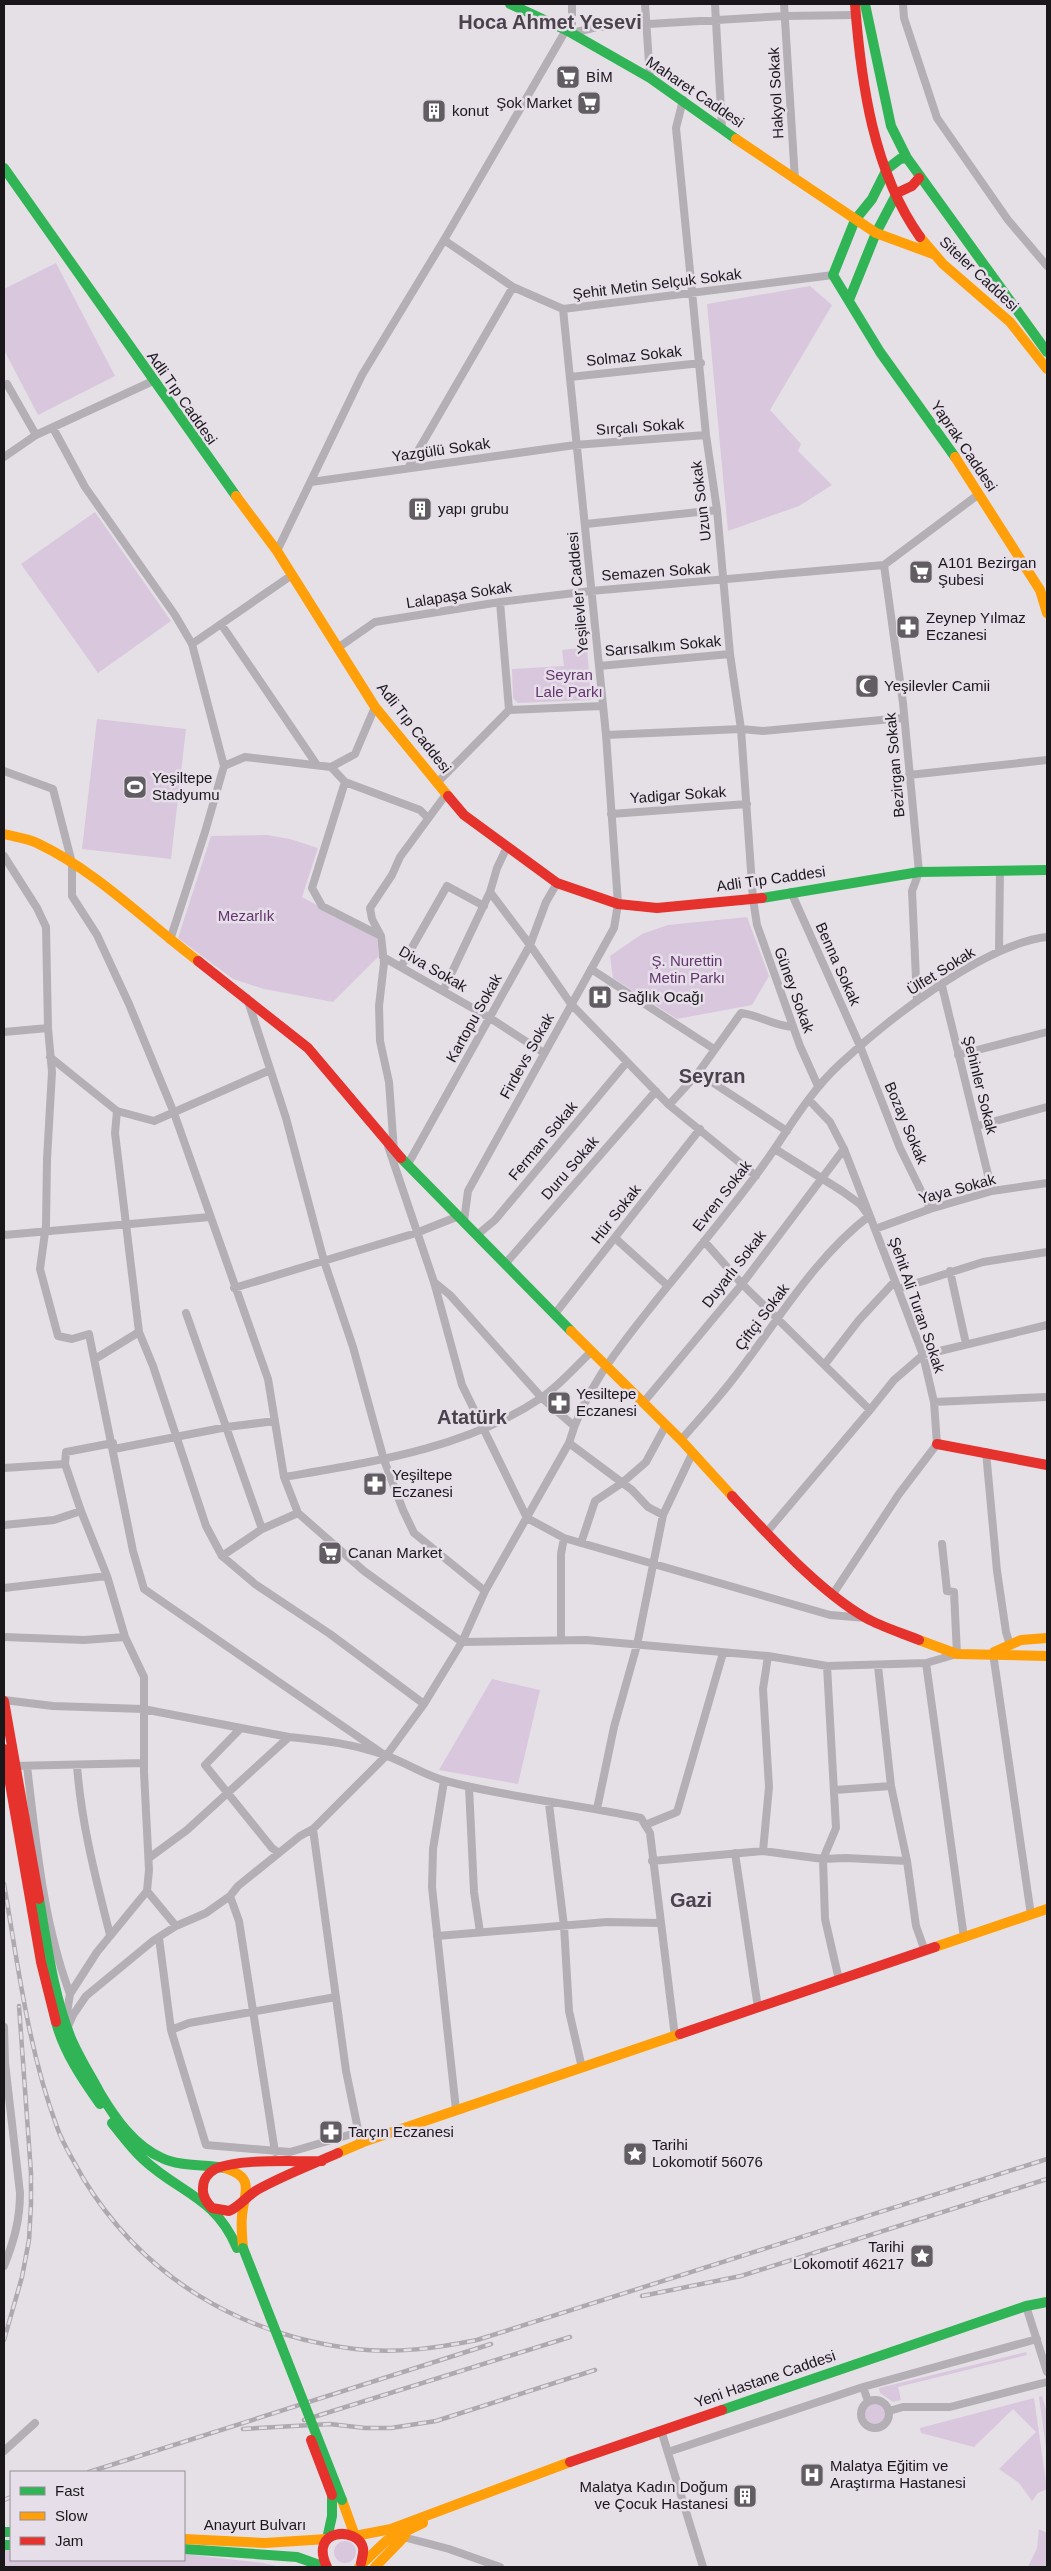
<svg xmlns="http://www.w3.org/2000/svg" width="1051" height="2571" viewBox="0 0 1051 2571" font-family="Helvetica,sans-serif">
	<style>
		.green { fill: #d9c7dd }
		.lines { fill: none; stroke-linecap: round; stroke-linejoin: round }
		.street { stroke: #b4afb5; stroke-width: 8 }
		.fast { stroke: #30b455; stroke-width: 10 }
		.slow { stroke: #ff9f0a; stroke-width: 10 }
		.jam { stroke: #e5322d; stroke-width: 10 }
		.rail-casing { stroke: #ada9ae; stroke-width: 4.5 }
		.rail { stroke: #e6dee8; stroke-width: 2.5; stroke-dasharray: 8; stroke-linecap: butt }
		.fast-bridge { stroke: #30b455; stroke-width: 10 }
		.jam-bridge { stroke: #e5322d; stroke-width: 10 }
		.labels { text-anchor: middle; stroke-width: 5; stroke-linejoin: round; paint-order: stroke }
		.poi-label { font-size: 15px; fill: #1a171b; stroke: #e6dee8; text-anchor: start }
		.street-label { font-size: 15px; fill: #1a171b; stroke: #e6dee8 }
		.park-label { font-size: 15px; fill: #63356e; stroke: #e6dee8 }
		.district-label { font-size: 20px; font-weight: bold; fill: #4a434c; stroke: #e6dee8 }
	</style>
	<rect width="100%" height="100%" fill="#e5e0e6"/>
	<path class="green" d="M56 263 115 376 38 415 4 350V289Z
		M810 286 832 305 770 410 801 444 798 451 832 485 799 506 728 531 707 304Z
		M95 512 171 621 98 673 21 564Z
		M587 647 591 700 518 703 513 698 512 669 564 666 562 650Z
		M97 719 186 729 171 859 82 849Z
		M267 835 290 839 318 848 302 897 377 938 379 956 333 1002 264 989 233 979 178 938 211 836Z
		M747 917 769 976 752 1005 677 1019 613 978 610 956 642 934 668 925Z
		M492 1679 540 1690 518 1784 439 1770Z
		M1026 2352 1027 2355 898 2387 901 2400 893 2402 880 2393 879 2388Z
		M1042 2396 1047 2413V2455L1039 2397Z
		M1034 2398 1047 2489 1038 2493 1032 2501 1019 2483 999 2469 1036 2432 1013 2409 974 2447 921 2433 920 2428Z
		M865 2413a11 11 0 1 1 22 0a11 11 0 1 1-22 0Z
		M1039 2529 1047 2533V2567H1028L1037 2548Z
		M334 2552a11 11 0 1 1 22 0a11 11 0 1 1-22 0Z
		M11 2547V2560H184V2554L263 2563 281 2567H4V2548Z"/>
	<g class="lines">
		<path class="street" d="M572 4V33L597 27 785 16 856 15
			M645 4 650 78
			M715 4 722 128
			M784 4 795 180
			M903 4 904 18 937 118 1008 220 1047 266
			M683 100 676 128 706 435 717 510 730 654 741 729 753 899 757 925 800 1046 818 1086
			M444 240 513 287 563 309 833 275
			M570 377 701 363
			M7 384 36 435
			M53 428 85 487 175 615 192 644 224 766
			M4 457 36 435 153 381
			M408 468 513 287
			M311 482 575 445 706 435
			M586 524 717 510
			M277 551 362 375 444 240 566 30
			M500 602 509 710
			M221 624 317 765
			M192 644 292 575
			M339 647 375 622 500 602 591 591 884 565
			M599 666 730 654
			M606 735 741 729 763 731 903 718
			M331 767 355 754 375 707
			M4 771 53 789 72 863V896L97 935 129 1004 174 1113 268 1379 284 1477 298 1513 364 1571 462 1642 586 1640 768 1656 827 1666 926 1663 957 1654 954 1592 947 1591 942 1544
			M909 775 1047 760
			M345 782 312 888 322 906 381 936 384 963 379 1006 380 1041 389 1082 394 1151
			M438 782 509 710 602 706
			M611 814 747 804
			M4 856 37 908 46 927 48 1028 52 1072 47 1159 46 1225 40 1269 58 1336 72 1339 89 1334 133 1551 144 1589 386 1756
			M490 892 530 945 571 1004 669 1105 756 1176
			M791 892 860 1046 900 1148 930 1209
			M381 936 372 919 370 908 392 875 400 857 447 793
			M170 940 205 832 224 766 245 757 331 767 345 782 420 810 428 818
			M999 950 1000 870
			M383 957 490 1018 544 1053
			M402 965 447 886 484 906
			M591 969 714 1049
			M942 986 992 1191
			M443 991 490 892 497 868 507 847
			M247 998 286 1118 324 1261 353 1347 384 1460 403 1510 414 1533 485 1591
			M917 1001 912 891 919 872 903 703 884 565 979 494
			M4 1032 48 1028
			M958 1055 1047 1032
			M50 1057 117 1111 154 1121 270 1070
			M698 1073 787 1131
			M809 1100 830 1122 844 1149 895 1281 923 1355 934 1402 937 1444 899 1494 833 1594
			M669 1105 698 1073 741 1013C759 1015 774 1026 793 1027
			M117 1111 115 1133 139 1332 153 1366 206 1526 222 1556 255 1584 330 1634 424 1704
			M977 1126 1047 1107
			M388 1146 434 1282 462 1385 527 1518 564 1538 830 1615 866 1618
			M408 1164 530 945 546 902 557 883
			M464 1221 468 1191 614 928 618 904 606 735 563 309
			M875 1229 930 1209 992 1191 1047 1183
			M4 1235 210 1217
			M477 1235 495 1220 627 1062
			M615 1238 668 1286
			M704 1241 742 1284 870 1410 894 1380 923 1355 1047 1325
			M505 1264 656 1091
			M950 1271 966 1344
			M434 1282 450 1295 542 1398 574 1426
			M234 1288 416 1233 459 1216
			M898 1289 983 1262 1047 1252
			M186 1313 262 1529
			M554 1315 700 1129
			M95 1359 139 1332
			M825 1364 859 1320 895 1281
			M934 1402 1047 1397
			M643 1403 742 1284 844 1149
			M681 1440C698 1420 717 1400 733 1379 776 1324 813 1259 869 1216L860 1204 842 1191 775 1149
			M569 1443 632 1490 648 1507 663 1515
			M114 1449 227 1427 275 1421
			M986 1452 997 1571 1006 1632 1010 1645
			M65 1464 66 1452 113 1443
			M4 1468 65 1464 81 1511 107 1576 125 1637 144 1677V1772L149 1870 147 1891 97 1952 70 1994 66 2019
			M284 1477C372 1462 465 1449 541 1398 559 1386 575 1367 591 1352
			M4 1525 54 1520 81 1511
			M766 1533 870 1410
			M581 1543 595 1501 622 1483 646 1462 666 1425
			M222 1556 262 1529 298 1513
			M4 1588 107 1576
			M4 1637 84 1640 125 1637
			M561 1639V1554L564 1538
			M993 1653 1031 1915
			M926 1663 964 1938
			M878 1666 891 1786 907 1861
			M4 1700 53 1706 143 1709 241 1728 205 1765 272 1848 279 1853
			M289 1737C322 1740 355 1744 387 1756 407 1763 426 1776 446 1781 511 1798 576 1804 641 1818L650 1833 675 2037
			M77 1765C81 1823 96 1879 110 1935
			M11 1766 144 1763
			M27 1766C36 1842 43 1922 70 1994
			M444 1781 433 1849 432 1887 456 2110
			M469 1787 474 1892 480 1932
			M835 1790 891 1786
			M549 1804 564 1926 569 2011 582 2068
			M597 1809 614 1727 637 1645 663 1515 692 1454
			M645 1825 677 1812 723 1653
			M763 1851 823 1859 836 1828 827 1666
			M735 1853 758 2008
			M149 1858 187 1830 289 1737 241 1728
			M652 1861 763 1851 769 1787 763 1689 768 1656
			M147 1891 176 1926
			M230 1896 239 1921 275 2152
			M437 1936 607 1922 660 1923
			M159 1938 171 2030 189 2023 336 1997
			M839 1980 825 1919 823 1859 846 1858 907 1861 916 1926 925 1951
			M4 2027 5 2063 20 2193C20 2220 14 2241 4 2266
			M67 2029 73 2015 86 1996 154 1940 176 1926 206 1913 230 1896 238 1886 300 1836 313 1829
			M171 2030 206 2145 290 2152 359 2132
			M361 2144 346 2071 313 1829 386 1756 424 1704 462 1642 485 1591 569 1443C584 1389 621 1345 655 1302 689 1260 724 1218 756 1175 784 1138 806 1095 840 1064 887 1020 984 944 1047 937
			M1026 2306 1047 2372
			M861 2414a14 14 0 1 1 28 0a14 14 0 1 1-28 0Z
			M868 2401 863 2387 1037 2339
			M889 2411 903 2407H950L1047 2382
			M661 2430 703 2567
			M4 2451 35 2423
			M668 2452 863 2387
			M403 2537 449 2549 500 2567"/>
		<path class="fast" d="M510 4 566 30 650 78 736 139
			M865 4 891 126 907 158 1047 352
			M907 158 900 159 887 169 872 199 855 220 833 275 880 352 955 457
			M4 168 236 496
			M849 300 876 233 897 193
			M762 898 919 872 1047 870
			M401 1158 571 1331
			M39 1899C47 1944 53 1993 70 2036 78 2056 90 2074 100 2093 115 2118 134 2146 162 2158 181 2167 204 2164 225 2168
			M56 2022C64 2052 82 2079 100 2104
			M112 2123C122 2135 131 2148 143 2159 179 2193 215 2196 237 2248
			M722 2410 1026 2306 1047 2302
			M4 2532H11
			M327 2539 332 2516V2495
			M4 2545H11
			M184 2549 297 2557 325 2567"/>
		<path class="slow" d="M736 139 876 233 933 254
			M920 237 943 264 1010 322 1047 369
			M955 457 1040 590 1047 613
			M236 496 277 551 375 707 448 796
			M4 834C15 837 27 838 37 843 98 872 145 921 198 961
			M571 1331 681 1440 732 1496
			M919 1640 957 1654 1047 1656
			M994 1652 1021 1640 1047 1638
			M935 1947 1047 1909
			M338 2153 366 2141 680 2034
			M225 2168C256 2178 244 2192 242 2216 241 2226 242 2237 243 2248
			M342 2500 355 2536 391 2529 570 2462
			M184 2539 265 2543 327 2539
			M359 2567 386 2541 423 2523
			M375 2567 405 2536"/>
		<path class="jam" d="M855 4C861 82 873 171 920 237
			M897 193 912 186 919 178
			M448 796 464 815 557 883 618 904 657 908 762 898
			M198 961 308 1048 401 1158
			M937 1444 1047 1465
			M732 1496C768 1535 820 1592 866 1618 882 1627 902 1633 919 1640
			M4 1701 39 1899
			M4 1749 41 1962 56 2022
			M680 2034 935 1947
			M322 2161C294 2162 240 2158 215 2169 208 2173 203 2180 203 2188 202 2196 206 2202 212 2208L229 2211C240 2206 247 2196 257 2190 282 2176 311 2165 338 2153
			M570 2462 722 2410
			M327 2567C308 2528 358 2526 363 2548 364 2552 362 2558 361 2563"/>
		<g class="rail-casing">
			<path id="rail" d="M4 1884C18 1965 28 2049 57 2127 63 2145 74 2161 83 2178 143 2277 240 2335 355 2349 396 2354 437 2348 477 2340L1047 2159
				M642 2296 741 2276 1047 2179
				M4 2340 22 2277 29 2240 31 2204V2173L19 2006
				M304 2420 570 2337
				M243 2429 330 2424 365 2428H391L436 2421 595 2370
				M89 2472 491 2344
				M4 2500 11 2497"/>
		</g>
		<use href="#rail" class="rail"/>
		<path class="fast-bridge" d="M243 2248 342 2500"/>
		<path class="jam-bridge" d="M311 2440 332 2495"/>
	</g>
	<defs>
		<g id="supermarket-square" transform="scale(1.25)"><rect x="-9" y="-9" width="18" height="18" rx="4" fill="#615d62" stroke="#e6dee8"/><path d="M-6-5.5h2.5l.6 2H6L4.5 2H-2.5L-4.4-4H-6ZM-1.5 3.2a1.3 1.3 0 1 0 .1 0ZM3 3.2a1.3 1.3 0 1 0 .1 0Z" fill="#fff"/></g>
		<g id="building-square" transform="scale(1.25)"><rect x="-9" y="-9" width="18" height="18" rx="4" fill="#615d62" stroke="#e6dee8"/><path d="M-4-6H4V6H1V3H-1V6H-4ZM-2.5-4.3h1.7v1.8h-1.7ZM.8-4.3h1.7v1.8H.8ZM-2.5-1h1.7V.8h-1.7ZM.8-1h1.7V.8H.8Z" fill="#fff"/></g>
		<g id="pharmacy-square" transform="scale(1.25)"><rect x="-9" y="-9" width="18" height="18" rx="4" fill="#615d62" stroke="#e6dee8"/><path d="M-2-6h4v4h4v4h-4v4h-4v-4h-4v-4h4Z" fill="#fff"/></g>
		<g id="mosque-square" transform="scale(1.25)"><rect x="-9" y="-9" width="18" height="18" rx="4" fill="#615d62" stroke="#e6dee8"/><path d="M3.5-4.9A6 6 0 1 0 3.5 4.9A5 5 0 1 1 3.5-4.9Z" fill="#fff"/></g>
		<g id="stadium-square" transform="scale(1.25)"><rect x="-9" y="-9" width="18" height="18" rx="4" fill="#615d62" stroke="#e6dee8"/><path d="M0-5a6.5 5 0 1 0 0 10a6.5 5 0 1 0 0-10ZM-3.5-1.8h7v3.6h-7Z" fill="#fff"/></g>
		<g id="hospital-square" transform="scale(1.25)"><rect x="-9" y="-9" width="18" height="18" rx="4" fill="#615d62" stroke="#e6dee8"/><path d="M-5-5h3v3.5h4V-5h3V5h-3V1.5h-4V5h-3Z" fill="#fff"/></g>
		<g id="sight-square" transform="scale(1.25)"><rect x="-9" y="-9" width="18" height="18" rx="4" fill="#615d62" stroke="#e6dee8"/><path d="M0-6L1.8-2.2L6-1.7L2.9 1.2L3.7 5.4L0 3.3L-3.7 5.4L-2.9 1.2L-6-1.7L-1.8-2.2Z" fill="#fff"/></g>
	</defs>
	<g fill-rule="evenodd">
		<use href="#supermarket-square" x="568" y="77"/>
		<use href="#supermarket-square" x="589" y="103"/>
		<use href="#building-square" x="434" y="111"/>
		<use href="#building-square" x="420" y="509"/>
		<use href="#supermarket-square" x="921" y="572"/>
		<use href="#pharmacy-square" x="908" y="627"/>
		<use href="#mosque-square" x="867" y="686"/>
		<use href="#stadium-square" x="135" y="787"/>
		<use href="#hospital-square" x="600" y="997"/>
		<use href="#pharmacy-square" x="559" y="1403"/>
		<use href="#pharmacy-square" x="375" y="1484"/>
		<use href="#supermarket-square" x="330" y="1553"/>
		<use href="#pharmacy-square" x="331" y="2132"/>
		<use href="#sight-square" x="635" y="2154"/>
		<use href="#sight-square" x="922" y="2256"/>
		<use href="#hospital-square" x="812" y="2475"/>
		<use href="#building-square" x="745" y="2496"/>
	</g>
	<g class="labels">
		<g class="poi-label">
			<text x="586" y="82">BİM</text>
			<text x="572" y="108" text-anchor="end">Şok Market</text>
			<text x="452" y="116">konut</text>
			<text x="438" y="514">yapı grubu</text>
			<text x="938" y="568">A101 Bezirgan<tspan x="938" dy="17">Şubesi</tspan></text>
			<text x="926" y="623">Zeynep Yılmaz<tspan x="926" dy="17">Eczanesi</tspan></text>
			<text x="884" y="691">Yeşilevler Camii</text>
			<text x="152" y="783">Yeşiltepe<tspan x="152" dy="17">Stadyumu</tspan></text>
			<text x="618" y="1002">Sağlık Ocağı</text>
			<text x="576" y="1399">Yesiltepe<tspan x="576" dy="17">Eczanesi</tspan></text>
			<text x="392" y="1480">Yeşiltepe<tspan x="392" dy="17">Eczanesi</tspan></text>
			<text x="348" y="1558">Canan Market</text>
			<text x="348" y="2137">Tarçın Eczanesi</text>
			<text x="652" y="2150">Tarihi<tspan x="652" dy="17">Lokomotif 56076</tspan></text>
			<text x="904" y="2252" text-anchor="end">Tarihi<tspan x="904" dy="17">Lokomotif 46217</tspan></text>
			<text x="830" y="2471">Malatya Eğitim ve<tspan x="830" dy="17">Araştırma Hastanesi</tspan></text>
			<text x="728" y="2492" text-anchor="end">Malatya Kadın Doğum<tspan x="728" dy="17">ve Çocuk Hastanesi</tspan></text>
		</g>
		<g class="street-label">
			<text transform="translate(695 92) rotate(34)" y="5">Maharet Caddesi</text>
			<text transform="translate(776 93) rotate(-93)" y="5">Hakyol Sokak</text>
			<text transform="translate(979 274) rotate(43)" y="5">Siteler Caddesi</text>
			<text transform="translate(657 284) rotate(-7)" y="5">Şehit Metin Selçuk Sokak</text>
			<text transform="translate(634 356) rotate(-6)" y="5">Solmaz Sokak</text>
			<text transform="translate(182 398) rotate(55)" y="5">Adli Tıp Caddesi</text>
			<text transform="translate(640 427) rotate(-4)" y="5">Sırçalı Sokak</text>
			<text transform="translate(964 446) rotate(56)" y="5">Yaprak Caddesi</text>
			<text transform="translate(441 450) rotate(-8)" y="5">Yazgülü Sokak</text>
			<text transform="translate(701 501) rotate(-97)" y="5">Uzun Sokak</text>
			<text transform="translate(656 572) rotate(-4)" y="5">Semazen Sokak</text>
			<text transform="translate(578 593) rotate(-95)" y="5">Yeşilevler Caddesi</text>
			<text transform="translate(459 595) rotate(-9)" y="5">Lalapaşa Sokak</text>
			<text transform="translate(663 646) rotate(-5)" y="5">Sarısalkım Sokak</text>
			<text transform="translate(414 728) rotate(52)" y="5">Adli Tıp Caddesi</text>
			<text transform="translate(895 765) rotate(-95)" y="5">Bezirgan Sokak</text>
			<text transform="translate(678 795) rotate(-4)" y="5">Yadigar Sokak</text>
			<text transform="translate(771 879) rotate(-8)" y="5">Adli Tıp Caddesi</text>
			<text transform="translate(838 964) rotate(66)" y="5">Benna Sokak</text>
			<text transform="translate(433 969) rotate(30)" y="5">Diva Sokak</text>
			<text transform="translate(941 971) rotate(-32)" y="5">Ülfet Sokak</text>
			<text transform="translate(794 990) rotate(70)" y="5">Güney Sokak</text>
			<text transform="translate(474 1018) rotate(-61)" y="5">Kartopu Sokak</text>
			<text transform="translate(527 1056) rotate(-61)" y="5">Firdevs Sokak</text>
			<text transform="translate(980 1085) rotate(76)" y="5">Şehinler Sokak</text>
			<text transform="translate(906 1123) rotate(67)" y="5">Bozay Sokak</text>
			<text transform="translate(543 1141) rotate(-50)" y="5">Ferman Sokak</text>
			<text transform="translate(570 1168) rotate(-49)" y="5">Duru Sokak</text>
			<text transform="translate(957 1189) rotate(-15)" y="5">Yaya Sokak</text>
			<text transform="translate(722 1196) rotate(-52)" y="5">Evren Sokak</text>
			<text transform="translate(616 1214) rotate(-52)" y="5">Hür Sokak</text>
			<text transform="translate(734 1269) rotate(-52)" y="5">Duyarlı Sokak</text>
			<text transform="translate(917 1305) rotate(71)" y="5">Şehit Ali Turan Sokak</text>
			<text transform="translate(762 1317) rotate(-53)" y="5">Çiftçi Sokak</text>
			<text transform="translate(765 2379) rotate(-19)" y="5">Yeni Hastane Caddesi</text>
			<text x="255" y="2530">Anayurt Bulvarı</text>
		</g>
		<g class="park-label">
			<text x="569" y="680">Seyran<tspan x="569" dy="17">Lale Parkı</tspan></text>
			<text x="246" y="921">Mezarlık</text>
			<text x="687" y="966">Ş. Nurettin<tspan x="687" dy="17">Metin Parkı</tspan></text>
		</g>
		<g class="district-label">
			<text x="550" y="29">Hoca Ahmet Yesevi</text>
			<text x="712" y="1083">Seyran</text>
			<text x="472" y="1424">Atatürk</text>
			<text x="691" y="1907">Gazi</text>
		</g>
	</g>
	<rect width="1051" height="2571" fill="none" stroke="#1a171b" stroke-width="10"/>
	<rect x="10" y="2471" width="175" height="90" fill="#e6dee8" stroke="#948e96"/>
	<rect x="20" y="2487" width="25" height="8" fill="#30b455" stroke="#948e96"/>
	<text x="55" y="2496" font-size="15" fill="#1a171b">Fast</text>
	<rect x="20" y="2512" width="25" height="8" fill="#ff9f0a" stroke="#948e96"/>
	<text x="55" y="2521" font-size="15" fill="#1a171b">Slow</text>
	<rect x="20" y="2537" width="25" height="8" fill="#e5322d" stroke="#948e96"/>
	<text x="55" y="2546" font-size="15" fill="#1a171b">Jam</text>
</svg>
